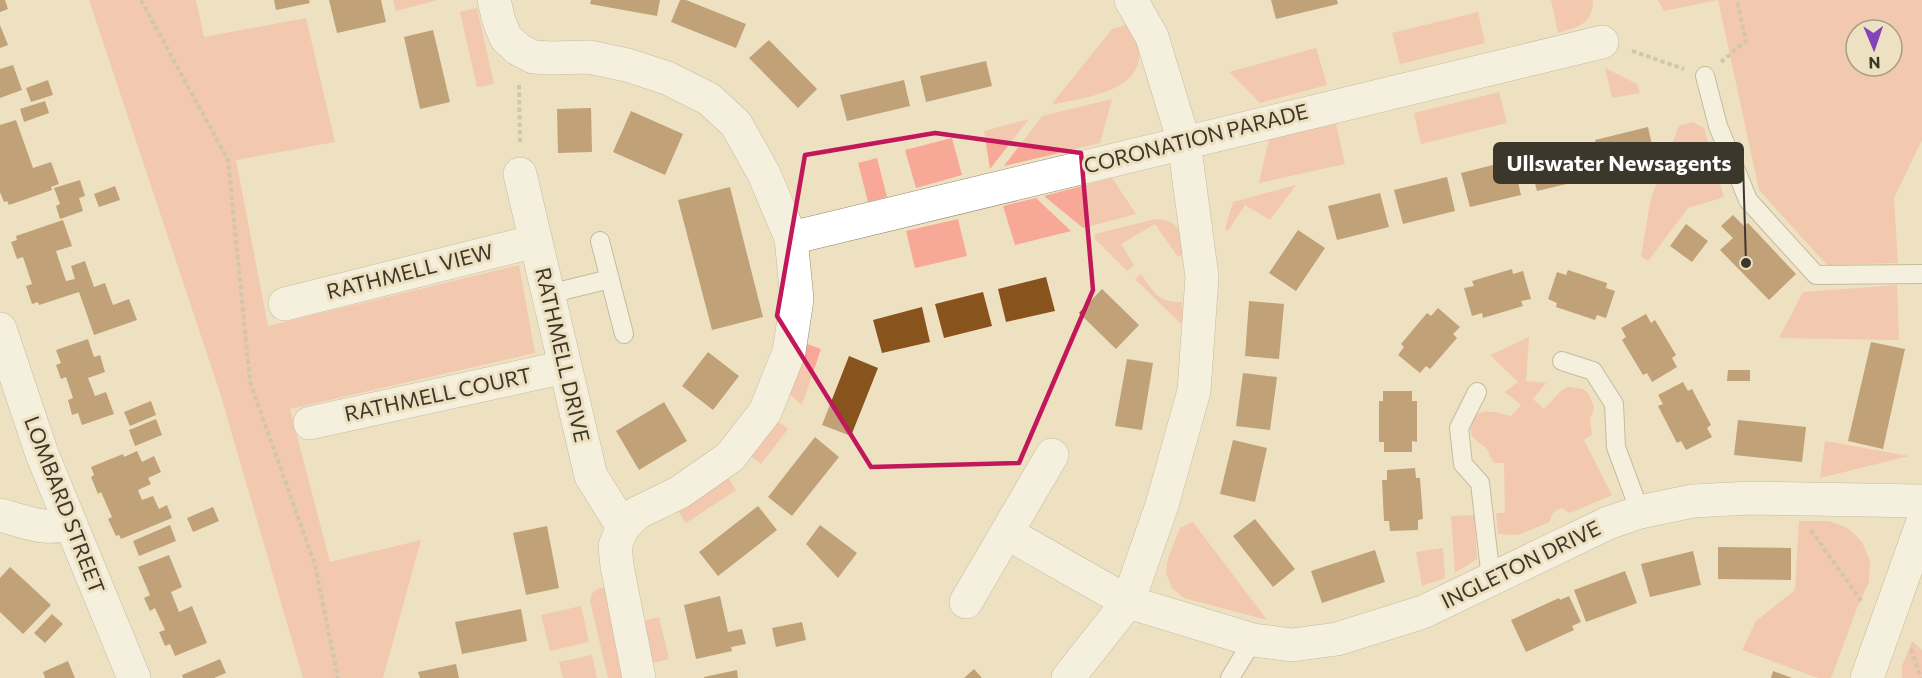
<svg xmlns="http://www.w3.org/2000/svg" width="1922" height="678" viewBox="0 0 1922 678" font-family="Commissioner,sans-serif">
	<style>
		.green { fill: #f8a897; fill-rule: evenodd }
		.building { fill: #89531d }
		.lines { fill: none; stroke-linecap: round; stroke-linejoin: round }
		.service-casing { stroke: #958a6e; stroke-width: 20 }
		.minor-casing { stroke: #958a6e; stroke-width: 34 }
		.tertiary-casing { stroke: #958a6e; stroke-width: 34 }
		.path { stroke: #b0a78e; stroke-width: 4; stroke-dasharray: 4.5 3; stroke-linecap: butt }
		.service { stroke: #fff; stroke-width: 18 }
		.minor { stroke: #fff; stroke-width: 33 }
		.tertiary { stroke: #fff; stroke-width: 33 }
		.marked { fill: none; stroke: #c2185b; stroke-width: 4.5; stroke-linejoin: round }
		.labels { text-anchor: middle; stroke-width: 6; stroke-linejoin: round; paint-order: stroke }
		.street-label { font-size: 21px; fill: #3c372b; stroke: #ede1c2 }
		.leader { fill: none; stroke: #3c372b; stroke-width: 2 }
		.callout-dot { fill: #3c372b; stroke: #ede1c2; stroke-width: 2 }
		.callout { fill: #3c372b; stroke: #3c372b; stroke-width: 2 }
		.callout-label { font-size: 22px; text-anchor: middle; font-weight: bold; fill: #fff }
	</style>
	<rect width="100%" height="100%" fill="#ede1c2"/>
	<path class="green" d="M89 0H196L204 37 306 18 335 142 236 160 268 326 519 265 535 353 290 409 330 562 421 540 383 678H303L220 393Z
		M393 0H438L396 11Z
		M1551 0H1593C1593 24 1578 27 1558 33Z
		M1658 0H1922V140L1894 198 1898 263 1827 265 1759 190 1718 0 1664 11ZM1856 30H1892V66H1856Z
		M477 8 494 84 477 87 460 12Z
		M1478 12 1485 43 1400 64 1392 33Z
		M1126 25C1130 33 1138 43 1139 51 1143 93 1080 98 1051 105L1112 29Z
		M1316 48 1327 85 1260 103 1229 72Z
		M1605 68 1637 84 1640 93 1612 98Z
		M1499 92 1507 123 1421 144 1414 113Z
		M1112 99 1100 143 1004 166 1042 116Z
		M1029 119 990 169 984 131Z
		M1692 122 1704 128 1724 197 1688 208 1648 261 1641 256 1651 198 1679 126Z
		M1336 124 1345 164 1259 183 1269 139Z
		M952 138 962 175 916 188 905 150Z
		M877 158 887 197 868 202 858 163Z
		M1112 178 1136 214 1083 228 1044 196Z
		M1296 185 1270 220 1245 205 1228 231 1225 229 1233 202Z
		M1036 198 1071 231 1015 245 1003 206Z
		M958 219 967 256 915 268 906 231Z
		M1156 219C1180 221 1182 232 1185 253L1178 257 1155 224 1121 244 1134 265 1127 271 1095 239V234Z
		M1141 274C1154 292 1158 303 1182 302L1183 315 1181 324 1135 279Z
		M1897 285 1899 340 1779 338 1803 292Z
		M1529 337 1526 381 1546 383 1533 399 1544 409 1562 390 1568 387 1583 389 1589 394 1594 408 1590 420 1592 434 1584 440 1612 495 1570 513 1562 508C1554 510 1551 514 1550 522L1518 535 1498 534 1496 513H1505L1504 463H1494C1491 459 1489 453 1487 449 1482 444 1476 442 1472 436 1470 431 1470 427 1472 422 1478 405 1498 413 1511 416L1521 405 1505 392 1518 382 1490 355Z
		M807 344 821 349 802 405 789 394Z
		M775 419 788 429 761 464 748 454Z
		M1825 441 1909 456 1820 478Z
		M726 474 736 490 686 523 676 508Z
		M1474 515 1477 559 1455 573 1451 516Z
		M1799 521H1829L1848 528 1862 542 1870 561 1869 582 1857 608 1831 678H1818L1742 650 1756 621 1795 590Z
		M1193 522 1267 620 1184 598 1172 588 1166 573 1168 558 1180 528Z
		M1443 548 1445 578 1422 586 1416 552Z
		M605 587 626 678H608L590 601C591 591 596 589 605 587Z
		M581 606 589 642 550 651 541 615Z
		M659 617 669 659 652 663 643 621Z
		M1912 641 1922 650V678H1902V666Z
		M592 655 597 678H563L559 662Z"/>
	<path class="building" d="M0 0H5L8 9 0 12Z
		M274 0H309L310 3 276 10Z
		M329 0H381L386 22 337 33Z
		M591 0H660L657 16 590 4Z
		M680 0H686L746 24 736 48 671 22Z
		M1271 0H1337L1338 4 1276 19Z
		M0 25 8 45 0 48Z
		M433 30 450 102 420 109 404 37Z
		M769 40 817 89 798 108 749 58Z
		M986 61 992 86 926 102 920 76Z
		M13 65 22 90 0 98V69Z
		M48 80 53 95 31 102 26 88Z
		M904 80 910 106 847 121 840 95Z
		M45 101 49 113 24 122 20 109Z
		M591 108 592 152 558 153 557 109Z
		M631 111 683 134 665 175 613 152Z
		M16 120 33 168 51 162 59 184 51 187 52 190 9 205 7 201 4 202 0 192V125Z
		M1648 127 1656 162 1603 175 1595 140Z
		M1580 144 1588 179 1537 191 1528 156Z
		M1513 160 1521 195 1470 207 1461 173Z
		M1447 177 1455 211 1403 224 1394 190Z
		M80 180 85 196 79 198 83 211 60 219 56 206 60 204 54 188Z
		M115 186 120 200 99 207 94 194Z
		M730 187 763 317 712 330 678 200Z
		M1380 193 1389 227 1337 240 1328 206Z
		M1733 215 1744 226 1748 223 1796 274 1769 300 1720 250 1733 238 1721 226Z
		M63 220 72 246 56 251 66 281 75 279 71 266 85 261 94 287 105 283 113 305 129 299 137 320 94 335 79 292 39 305 38 302 32 304 26 286 32 284 23 257 17 259 11 242 17 240 16 236Z
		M1686 224 1708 241 1692 262 1670 246Z
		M1298 230 1325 248 1296 291 1269 273Z
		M1512 269 1513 274 1523 271 1531 299 1521 301 1523 306 1483 318 1482 313 1472 316 1464 288 1474 286 1472 281Z
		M1568 270 1607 283 1606 288 1615 291 1606 318 1597 315 1595 320 1556 307 1557 303 1548 299 1557 272 1566 275Z
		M1046 277 1055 311 1006 322 998 289Z
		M1102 289 1139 325 1116 349 1079 313Z
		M983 292 992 326 944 338 935 304Z
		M1249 301 1284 304 1279 359 1245 356Z
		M922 307 930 342 882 353 873 320Z
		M1438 308 1460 327 1453 334 1457 338 1430 369 1426 366 1420 373 1398 355 1404 347 1401 344 1427 313 1431 316Z
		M1646 314 1651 323 1655 320 1676 355 1672 358 1677 367 1652 382 1647 373 1643 375 1622 340 1626 337 1621 328Z
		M88 339 94 357 100 355 105 372 88 378 95 396 106 392 114 414 82 425 78 413 72 415 68 400 73 398 66 377 61 379 56 365 61 363 56 350Z
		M1871 342 1905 349 1883 449 1848 441Z
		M708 352 739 376 713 410 682 386Z
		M849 356 878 368 851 436 822 425Z
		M1127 359 1153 363 1142 430 1115 426Z
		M1728 370H1750V381H1727Z
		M1243 373 1277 377 1270 430 1236 426Z
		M1683 382 1688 391 1692 389 1711 425 1707 428 1712 437 1686 450 1681 441 1677 443 1658 406 1663 404 1658 395Z
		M1383 391H1412V401H1417V442L1412 441V452H1384V442H1379V401H1383Z
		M151 401 156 415 130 426 124 412Z
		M664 402 687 441 639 470 616 431Z
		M156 419 162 435 135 446 129 430Z
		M1738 420 1806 427 1802 462 1734 455Z
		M815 437 839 457 792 516 768 497Z
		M1233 440 1267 448 1255 502 1220 494Z
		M137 451 142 462 154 456 161 472 148 478 151 484 138 490 142 500 153 496 159 509 167 505 172 518 121 539 119 535 116 536 108 519 112 517 101 492 98 494 91 477 94 475 91 467 123 454 124 457Z
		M1415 468 1416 478H1420L1423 519 1418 520V530L1390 531 1389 521H1384L1382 480H1387V470Z
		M758 506 777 530 718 576 699 552Z
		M213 507 219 521 193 532 187 518Z
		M1255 519 1295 569 1273 587 1233 536Z
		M170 525 176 541 139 556 133 541Z
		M820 525 857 553 838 578 806 544Z
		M547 526 559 588 526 595 513 533Z
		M1718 547 1791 548V580L1718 579Z
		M1375 550 1385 582 1322 603 1311 571Z
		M1693 551 1701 585 1650 597 1641 564Z
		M169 555 182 587 171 592 179 612 192 606 207 643 175 656 170 644 165 646 159 632 165 630 155 608 150 611 144 598 150 595 138 567Z
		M10 567 51 605 23 634 0 612V578Z
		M1625 571 1637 603 1586 622 1574 590Z
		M720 596 728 632 742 629 746 644 731 647 732 651 696 659 684 605Z
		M1569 596 1581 622 1572 626 1574 630 1526 652 1511 620 1559 598 1560 600Z
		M521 609 527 641 462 654 455 622Z
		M52 614 63 624 45 643 34 633Z
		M802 622 806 640 776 647 772 628Z
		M220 659 226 673 214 678H183L182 675Z
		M68 661 75 678H45L43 672Z
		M456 664 459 678H420L418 672Z
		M974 669 982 678H964Z
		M737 670 738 678H704V677Z
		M1773 671 1792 678H1771Z"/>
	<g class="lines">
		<g class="service-casing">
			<path id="service" d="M1705 76 1718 126 1748 200 1816 275 1922 274
				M600 241 624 334
				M549 294 610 279
				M1562 361 1593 371 1614 404 1616 447 1640 512
				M1477 392 1459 428 1463 464 1480 483 1491 579
				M1230 678 1253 640"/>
		</g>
		<g class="minor-casing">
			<path id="minor" d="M520 174 591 476 623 527
				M791 238 1602 42
				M285 304 536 241
				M0 329 42 454 134 678
				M310 423 565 367
				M0 515C23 521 45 531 69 524
				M1007 533 1128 602 1253 640 1292 645 1337 639 1423 612 1608 523 1640 512 1693 501 1751 498 1922 501
				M966 602 1052 455
				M1068 678 1128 602 1162 505 1194 391 1202 277 1184 142 1152 37 1131 0"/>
		</g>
		<g class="tertiary-casing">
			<path id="tertiary" d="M494 0 499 21 506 38 518 49 533 57 551 58 589 57 627 65 667 78 709 99 736 124 764 174 791 238 797 299 789 352 765 412 730 457 680 492 637 513 623 527 615 546 617 566 639 678
				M1867 678 1922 524"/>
		</g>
		<path class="path" d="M141 0 228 160 250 382 315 565 338 678
			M1632 51 1684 69
			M1721 62 1746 41 1737 0
			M519 85 520 143
			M1811 530 1862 602
			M1911 649 1921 678"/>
		<use href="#service" class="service"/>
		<use href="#minor" class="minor"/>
		<use href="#tertiary" class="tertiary"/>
	</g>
	<path d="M0 0H1922V678H0ZM935 133 1081 153 1093 290 1019 463 871 467 777 316 805 155Z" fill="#ede1c2" fill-opacity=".55" fill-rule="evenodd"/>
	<path class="marked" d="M935 133 1081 153 1093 290 1019 463 871 467 777 316 805 155Z"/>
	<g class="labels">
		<g class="street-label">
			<text transform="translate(1196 139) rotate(-14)" y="7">CORONATION PARADE</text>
			<text transform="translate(410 272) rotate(-14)" y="7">RATHMELL VIEW</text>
			<text transform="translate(562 355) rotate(77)" y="7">RATHMELL DRIVE</text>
			<text transform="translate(438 395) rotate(-12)" y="7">RATHMELL COURT</text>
			<text transform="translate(64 505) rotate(69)" y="7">LOMBARD STREET</text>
			<text transform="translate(1521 565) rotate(-26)" y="7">INGLETON DRIVE</text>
		</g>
	</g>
	<path class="leader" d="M1746 263L1743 163"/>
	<circle class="callout-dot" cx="1746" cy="263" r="6"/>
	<rect class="callout" x="1494" y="143" width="249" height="40" rx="6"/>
	<g class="callout-label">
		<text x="1619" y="171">Ullswater Newsagents</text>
	</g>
	<g transform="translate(1874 48) rotate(178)"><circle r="28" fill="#ede1c2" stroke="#a69d86" stroke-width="1.5"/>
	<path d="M0-4.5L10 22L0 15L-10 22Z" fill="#8443b8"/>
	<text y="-9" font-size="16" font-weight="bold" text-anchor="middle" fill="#3c372b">N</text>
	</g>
</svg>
